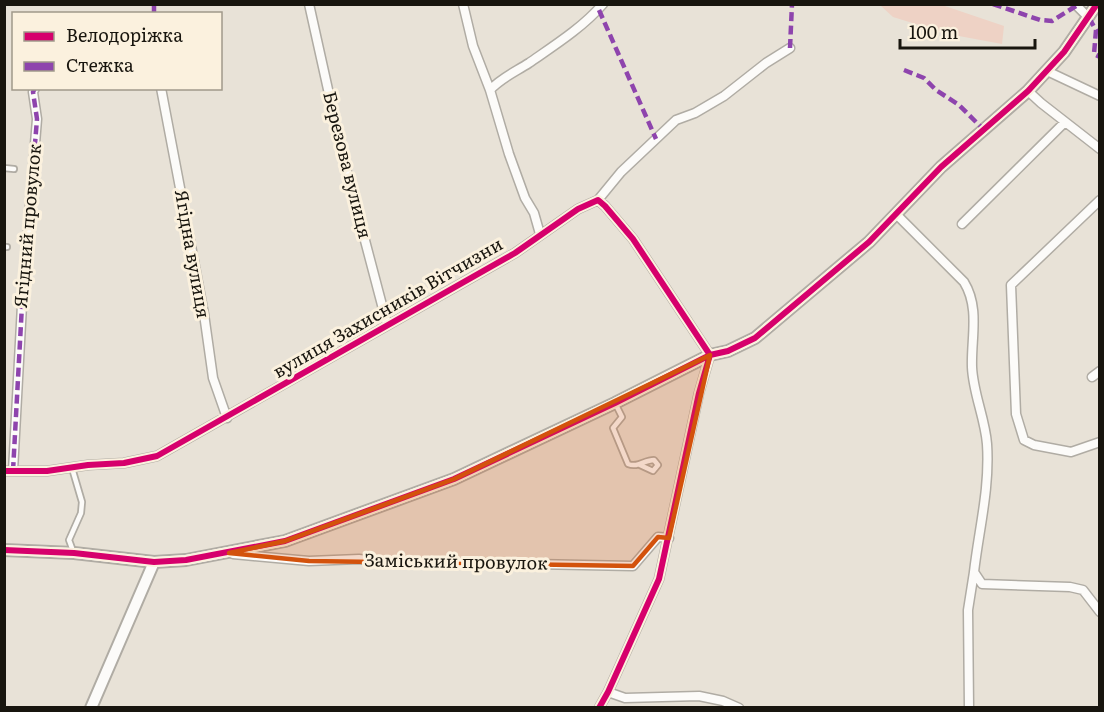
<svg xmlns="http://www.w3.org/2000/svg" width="1104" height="712" viewBox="0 0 1104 712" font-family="Literata,serif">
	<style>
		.green { fill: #eed2c5 }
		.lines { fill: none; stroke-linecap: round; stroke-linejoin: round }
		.service-casing { stroke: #b0aca4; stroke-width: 8 }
		.minor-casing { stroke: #b0aca4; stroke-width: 11 }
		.tertiary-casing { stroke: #b0aca4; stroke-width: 14 }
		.service { stroke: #fcfbf9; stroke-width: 4.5 }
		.minor { stroke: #fcfbf9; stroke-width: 8 }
		.tertiary { stroke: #fcfbf9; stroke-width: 10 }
		.quiet { stroke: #8e44ad; stroke-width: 4.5; stroke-dasharray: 9 4.5; stroke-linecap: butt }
		.cycleway-casing { stroke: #fbf1de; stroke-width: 10 }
		.cycleway { stroke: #d6006c; stroke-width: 6 }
		.marked { fill: #d3520c; fill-opacity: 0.2; stroke: #d3520c; stroke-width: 4.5; stroke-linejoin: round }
		.labels { text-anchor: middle; stroke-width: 6; stroke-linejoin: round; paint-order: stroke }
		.street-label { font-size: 18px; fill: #18150e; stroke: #fbf1de }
	</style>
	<rect width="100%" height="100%" fill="#e8e2d7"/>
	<path class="green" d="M942 5 1004 26 1002 44 948 34 893 17 880 5Z"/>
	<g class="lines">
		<g class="service-casing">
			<path id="service" d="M4 168 14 169
				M4 247H7
				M615 403 622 417 613 428 628 464C638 468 644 460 654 460L658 465 653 471 640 465
				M72 468 82 502 81 513 69 540 73 551"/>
		</g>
		<g class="minor-casing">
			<path id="minor" d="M309 4 343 157 387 324
				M463 4 473 46 490 90 509 154 525 198 534 213 540 234
				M1075 4 1089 18
				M1047 71 1100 96
				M161 88 204 314 213 378 227 418
				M490 90C501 78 515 72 529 63 555 45 582 28 603 4
				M1028 91 1041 103 1100 149
				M598 200 621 172 676 120 695 113 724 96 766 63 790 48
				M1100 200 1011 285 1016 414 1024 440 1034 445 1071 452 1100 442
				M897 215 964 282C980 308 971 338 972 367 973 393 985 418 987 444 990 488 979 529 974 572
				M962 224 1065 122
				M1092 377 1100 371
				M4 471H47L88 465 124 463 157 456 515 253 578 209 598 200 605 206 633 239 710 355 699 393 659 579 608 692 599 708
				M13 471 22 305 37 119 33 92 35 88
				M233 554 309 561 359 559 391 563 430 562 633 566 658 537 669 538
				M608 692 625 698 699 696 723 701 739 708
				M969 708 968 610 974 572 982 584 1070 587 1083 590 1100 612"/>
		</g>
		<g class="tertiary-casing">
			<path id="tertiary" d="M4 550 74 553 154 562 186 560 285 541 454 479 615 403 710 355 728 351 755 338 869 242 941 167 1028 91 1064 52 1097 4
				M91 708 154 562"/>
		</g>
		<use href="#service" class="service"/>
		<use href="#minor" class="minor"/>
		<use href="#tertiary" class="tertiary"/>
		<path class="quiet" d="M993 4 1040 20 1052 21 1076 6
			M599 10 656 139
			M154 14V4
			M1089 18 1096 30 1094 54 1100 57
			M790 48 792 4
			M904 70 924 78 936 90 959 105 983 129
			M13 471 22 305 37 119 33 92 35 88"/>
		<g class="cycleway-casing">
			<path id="cycleway" d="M4 471H47L88 465 124 463 157 456 515 253 578 209 598 200 605 206 633 239 710 355 699 393 659 579 608 692 599 708
				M4 550 74 553 154 562 186 560 285 541 454 479 615 403 710 355 728 351 755 338 869 242 941 167 1028 91 1064 52 1097 4"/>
		</g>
		<use href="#cycleway" class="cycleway"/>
	</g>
	<path class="marked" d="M710 355 669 538 658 537 633 566 309 561 229 553 285 541 454 479Z"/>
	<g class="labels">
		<g class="street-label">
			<text transform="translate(347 165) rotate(76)" y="6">Березова вулиця</text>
			<text transform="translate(28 226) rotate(-85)" y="6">Ягідний провулок</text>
			<text transform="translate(192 254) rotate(80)" y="6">Ягідна вулиця</text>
			<text transform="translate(388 308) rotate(-30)" y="6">вулиця Захисників Вітчизни</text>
			<text transform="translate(456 562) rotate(1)" y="6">Заміський провулок</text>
		</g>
	</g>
	<rect width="1104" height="712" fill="none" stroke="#18150e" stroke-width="12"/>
	<rect x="12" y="12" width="210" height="78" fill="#fbf1de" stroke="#a0998b" stroke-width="1.5"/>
	<rect x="24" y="32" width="30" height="9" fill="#d6006c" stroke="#a0998b" stroke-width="1.5"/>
	<text x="66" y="42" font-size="18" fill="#18150e">Велодоріжка</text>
	<rect x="24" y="62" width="30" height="9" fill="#8e44ad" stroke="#a0998b" stroke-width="1.5"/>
	<text x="66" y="72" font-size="18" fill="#18150e">Стежка</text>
	<path d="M900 39v9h135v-9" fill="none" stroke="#18150e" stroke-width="3"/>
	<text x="909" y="39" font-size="18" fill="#18150e" stroke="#fbf1de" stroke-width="4.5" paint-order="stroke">100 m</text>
</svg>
